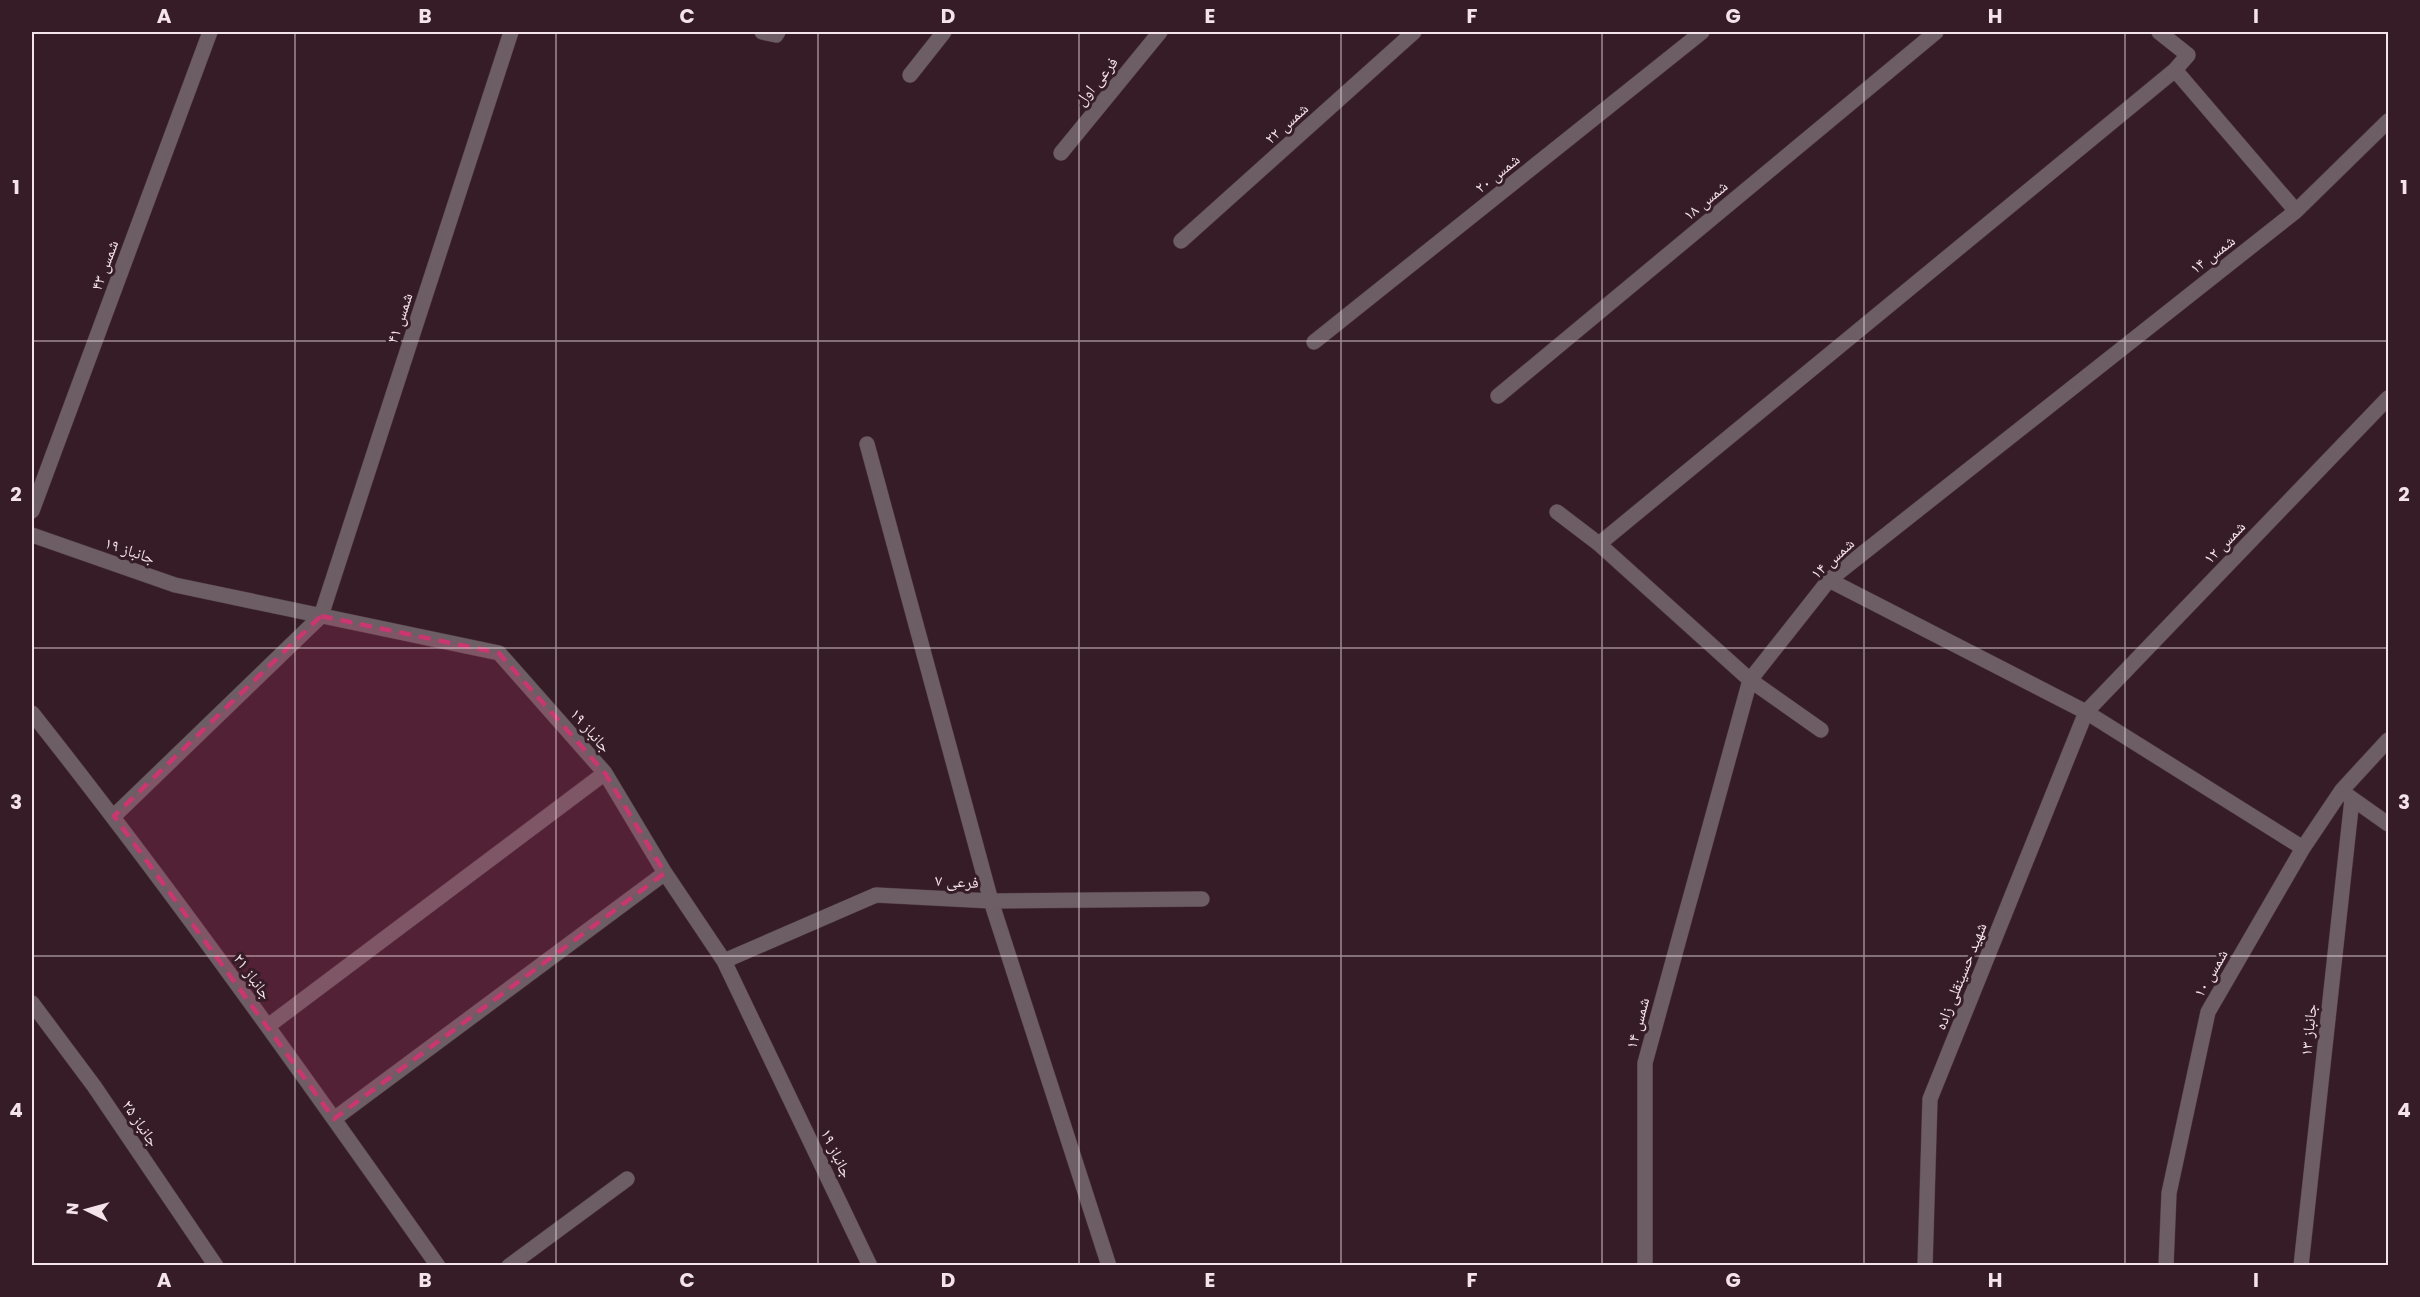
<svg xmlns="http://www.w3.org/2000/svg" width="2420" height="1297" viewBox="0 0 2420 1297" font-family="Poppins,'Noto Naskh Arabic',sans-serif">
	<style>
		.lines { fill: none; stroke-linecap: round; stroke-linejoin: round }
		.minor-casing { stroke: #503842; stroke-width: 16 }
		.minor { stroke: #6c5e64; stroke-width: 15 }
		.marked { fill: #ca3670; fill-opacity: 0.2; stroke: #ca3670; stroke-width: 4.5; stroke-dasharray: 12 8; stroke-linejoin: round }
		.grid { fill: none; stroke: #f5e3ea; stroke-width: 1.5; stroke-opacity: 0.55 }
		.labels { text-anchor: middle; stroke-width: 6; stroke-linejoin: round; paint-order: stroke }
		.street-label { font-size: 16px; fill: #f5e3ea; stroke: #351c27 }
		.neatline { fill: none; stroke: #f5e3ea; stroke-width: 2 }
		.grid-label { font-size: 20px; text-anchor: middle; font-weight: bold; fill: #f5e3ea }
	</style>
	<rect width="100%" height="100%" fill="#351c27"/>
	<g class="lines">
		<g class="minor-casing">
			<path id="minor" d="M762 32 776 35 778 32
				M2175 70 2296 211
				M910 75 944 32
				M1061 153 1160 32
				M1181 241 1414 32
				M1314 342 1702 32
				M1498 396 1936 32
				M867 444 991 901 1109 1266
				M32 511 210 32
				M1557 512 1599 544 1750 680 1821 730
				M32 535 175 585 499 653 605 773 665 873 724 961 870 1266
				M1599 544 2175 70 2188 55 2159 32
				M1829 580 2086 712 2303 848
				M32 713C174 892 306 1079 438 1266
				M2347 795 2388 824
				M114 816 321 616 511 32
				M724 961 876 895 991 901 1202 899
				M32 1003 94 1086 216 1266
				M268 1026 605 773
				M334 1119 665 873
				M509 1266 627 1179
				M1645 1266V1063L1750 680 1829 580 2296 211 2388 121
				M1925 1266 1930 1099 2086 712 2388 398
				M2166 1266 2169 1193 2208 1012 2303 848 2342 790 2388 740
				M2301 1266 2352 799"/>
		</g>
		<use href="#minor" class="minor"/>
	</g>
	<path class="marked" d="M321 616 499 653 605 773 665 873 334 1119 114 816Z"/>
	<path class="grid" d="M295 32V1266M556 32V1266M818 32V1266M1079 32V1266M1341 32V1266M1602 32V1266M1864 32V1266M2125 32V1266M32 341H2388M32 648H2388M32 956H2388"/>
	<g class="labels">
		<g class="street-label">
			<text transform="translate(1096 81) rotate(-51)" y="6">فرعی اول</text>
			<text transform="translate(1286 123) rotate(-42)" y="6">شمس ۲۲</text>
			<text transform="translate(1497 173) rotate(-39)" y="6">شمس ۲۰</text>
			<text transform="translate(1705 200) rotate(-40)" y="6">شمس ۱۸</text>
			<text transform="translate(2212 254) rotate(-38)" y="6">شمس ۱۴</text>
			<text transform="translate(104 265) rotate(-70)" y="6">شمس ۴۳</text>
			<text transform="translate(399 318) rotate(-72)" y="6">شمس ۴۱</text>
			<text transform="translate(2224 542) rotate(-46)" y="6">شمس ۱۲</text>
			<text transform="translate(130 550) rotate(19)" y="6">جانباز ۱۹</text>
			<text transform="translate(1832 558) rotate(-42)" y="6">شمس ۱۴</text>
			<text transform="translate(591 730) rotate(49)" y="6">جانباز ۱۹</text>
			<text transform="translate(957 881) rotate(3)" y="6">فرعی ۷</text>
			<text transform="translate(2210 973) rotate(-60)" y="6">شمس ۱۰</text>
			<text transform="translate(253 976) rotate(54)" y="6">جانباز ۲۱</text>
			<text transform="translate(1960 976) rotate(-68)" y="6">شهید حسینقلی زاده</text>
			<text transform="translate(1637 1023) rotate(-75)" y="6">شمس ۱۴</text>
			<text transform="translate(2308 1030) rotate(-84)" y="6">جانباز ۱۳</text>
			<text transform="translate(141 1123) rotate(56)" y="6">جانباز ۲۵</text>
			<text transform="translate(837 1153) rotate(64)" y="6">جانباز ۱۹</text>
		</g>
	</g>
	<rect width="2420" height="1297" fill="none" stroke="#351c27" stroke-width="66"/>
	<g transform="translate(87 1210) rotate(275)" stroke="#351c27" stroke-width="4.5" paint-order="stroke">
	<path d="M0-4.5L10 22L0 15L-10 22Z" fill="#f5e3ea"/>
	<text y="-9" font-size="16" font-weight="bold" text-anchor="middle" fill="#f5e3ea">N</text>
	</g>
	<rect x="33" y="33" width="2354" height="1231" class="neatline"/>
	<g class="grid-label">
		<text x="164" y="23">A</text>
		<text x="425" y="23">B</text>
		<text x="687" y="23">C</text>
		<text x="948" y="23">D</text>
		<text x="1210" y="23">E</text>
		<text x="1472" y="23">F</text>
		<text x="1733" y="23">G</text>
		<text x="1995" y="23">H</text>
		<text x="2256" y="23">I</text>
		<text x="16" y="194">1</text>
		<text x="2404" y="194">1</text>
		<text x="16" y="501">2</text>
		<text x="2404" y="501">2</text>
		<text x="16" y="809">3</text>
		<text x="2404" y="809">3</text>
		<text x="16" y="1117">4</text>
		<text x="2404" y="1117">4</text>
		<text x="164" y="1287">A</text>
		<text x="425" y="1287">B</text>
		<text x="687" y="1287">C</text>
		<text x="948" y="1287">D</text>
		<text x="1210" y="1287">E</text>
		<text x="1472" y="1287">F</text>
		<text x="1733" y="1287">G</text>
		<text x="1995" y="1287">H</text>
		<text x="2256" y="1287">I</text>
	</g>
</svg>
